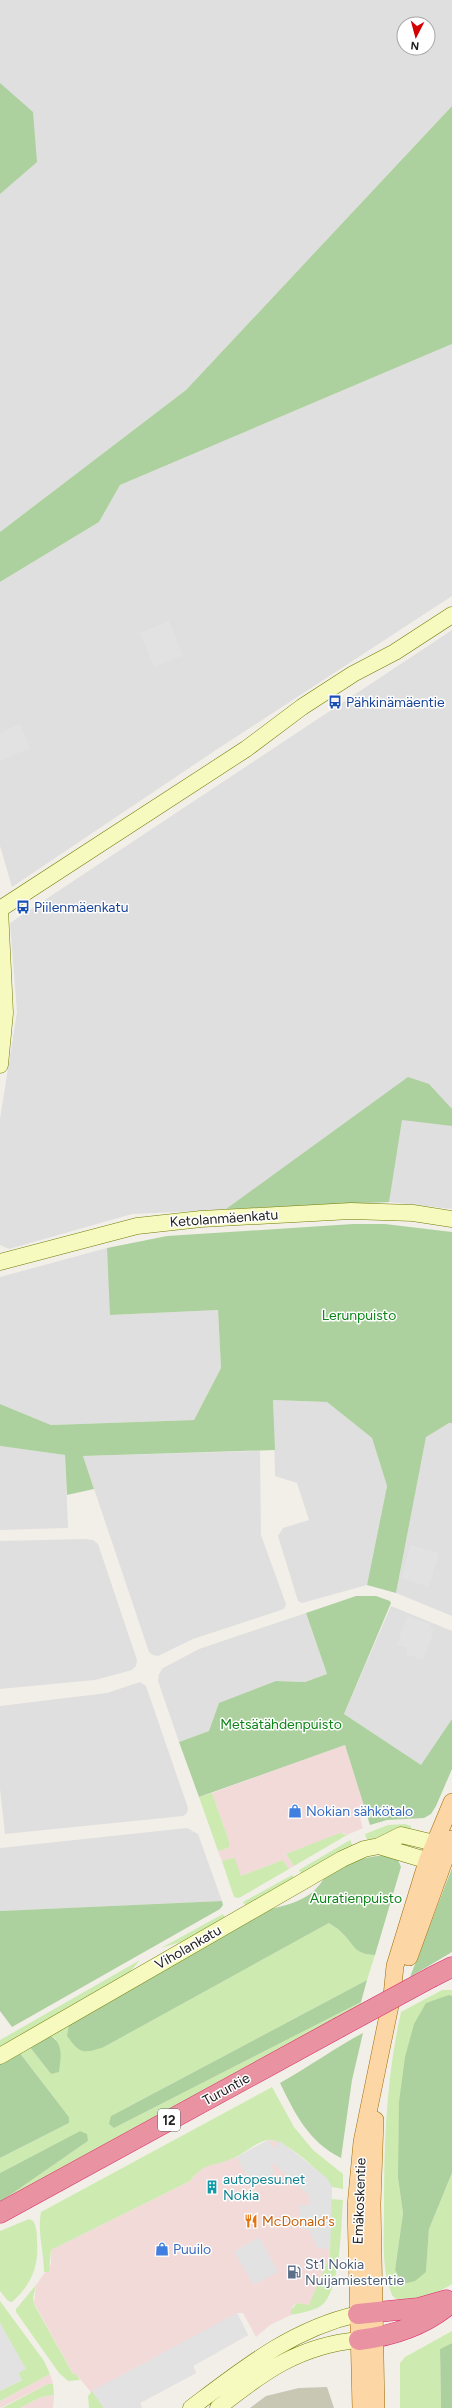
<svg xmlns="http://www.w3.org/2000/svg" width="452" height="2408" viewBox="0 0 452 2408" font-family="Figtree,sans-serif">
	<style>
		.residential { fill: #e0dfdf; fill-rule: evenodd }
		.commercial { fill: #f2dad9 }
		.construction { fill: #c7c7b4 }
		.grass { fill: #cdebb0 }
		.forest { fill: #add19e }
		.parking { fill: #e2e2e2 }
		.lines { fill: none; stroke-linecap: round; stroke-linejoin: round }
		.secondary-casing { stroke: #707d05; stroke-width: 17 }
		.primary-casing { stroke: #a06b00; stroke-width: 18 }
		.highway-casing { stroke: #dc2a67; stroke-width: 21 }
		.secondary { stroke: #f7fabf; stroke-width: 16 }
		.primary { stroke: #fcd6a4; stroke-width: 17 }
		.highway { stroke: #e892a2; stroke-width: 20 }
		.highway-bridge-casing { stroke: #dc2a67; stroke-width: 21; stroke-linecap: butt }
		.highway-bridge { stroke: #e892a2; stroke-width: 20 }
		.labels { text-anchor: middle; stroke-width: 3; stroke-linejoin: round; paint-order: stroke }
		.shield { fill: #fff; stroke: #646464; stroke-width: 1 }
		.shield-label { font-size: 13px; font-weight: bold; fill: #222 }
		.transit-label { font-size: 14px; fill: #164399; stroke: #fff; text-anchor: start }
		.street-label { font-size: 14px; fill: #222; stroke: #fff }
		.park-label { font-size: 14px; fill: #0c8416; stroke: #fff }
		.shop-label { font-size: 14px; fill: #366cbe; stroke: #fff; text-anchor: start }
		.culture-label { font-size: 14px; fill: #0d838f; stroke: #fff; text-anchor: start }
		.food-label { font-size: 14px; fill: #c56008; stroke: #fff; text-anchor: start }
		.service-label { font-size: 14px; fill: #4e5e75; stroke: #fff; text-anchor: start }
	</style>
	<rect width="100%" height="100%" fill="#f2efe9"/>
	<path class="residential" d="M0 0H452V106L186 390 0 532ZM404 24H428V48H404Z
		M452 344V596L216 750 12 887 0 846V582L99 522 120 485Z
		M452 630V1209L389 1202 132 1214 9 1249 0 1245V1119L17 1012 10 923Z
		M107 1248 111 1315 218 1310 221 1368 194 1420 51 1425 0 1404V1277Z
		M273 1400 327 1402 372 1438 387 1486 367 1585 302 1603 298 1601 278 1536 283 1528 309 1520 297 1483 275 1476Z
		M449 1423H452V1616L396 1593 426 1436Z
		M0 1446 65 1455 68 1528 0 1530Z
		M260 1451 261 1535 286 1604 284 1609 193 1639 158 1656 153 1655 149 1652 83 1456Z
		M85 1539 93 1540 98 1544 137 1660 136 1666 132 1670 95 1680 0 1689V1541Z
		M391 1606 452 1631V1719L421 1766 344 1714Z
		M306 1613 327 1674 305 1682 276 1681 209 1731 179 1742 158 1681 159 1674 163 1668 199 1649Z
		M140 1682 146 1686 188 1808 187 1813 183 1816 5 1834 0 1789V1706L107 1693Z
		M187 1828 198 1834 222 1901 0 1911V1848Z"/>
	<path class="commercial" d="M345 1745 367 1815 360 1818 363 1828 347 1835 344 1833 286 1854 294 1866 289 1869 283 1860 241 1876 232 1858 222 1861 218 1851 228 1848 230 1844 212 1793Z
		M268 2140 280 2141 327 2178 332 2187 330 2254 309 2306 297 2303 293 2306 291 2315 270 2325 256 2337 243 2313H237L248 2335 193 2366 196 2373 140 2403 142 2408H104L76 2374H73L34 2303 36 2285 51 2264V2250L190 2181 201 2168 237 2157Z
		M50 2374 53 2384H48L0 2408V2401Z
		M54 2395 53 2408H20L41 2397Z"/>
	<path class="construction" d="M327 2387 334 2408H250L266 2396 299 2388Z"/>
	<path class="grass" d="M212 1793 230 1844 228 1848 218 1851 199 1797Z
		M405 1824 411 1826V1829L367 1840 365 1834 388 1825Z
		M340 1833 347 1835 294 1866 286 1854Z
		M350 1840 353 1846 302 1875 299 1870Z
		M232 1858 235 1859 241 1876 283 1860 289 1869 239 1898 234 1897 222 1861Z
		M292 1875 295 1879 246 1906 243 1902Z
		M223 1914 225 1918 184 1941 161 1948Z
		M329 1923C333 1926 339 1929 342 1933 355 1945 354 1954 375 1955L367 1980 111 2116 114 2128 361 2002V2005L0 2202 88 2141 80 2131 0 2173V2158L69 2123V2117L19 2052 29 2046 51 2074 56 2039 49 2035 69 2024 104 2047Z
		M140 1960 129 1973 0 2047V2040Z
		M442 1990H452V1996L426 2003 398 2178 403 2213 395 2270 426 2272 429 2229 452 2173V2284C440 2292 403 2310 392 2295 381 2268 384 2240 384 2211 384 2144 386 2078 401 2012Z
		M272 2087 294 2127 313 2150 343 2174V2189L332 2187C324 2174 282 2136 267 2140 254 2143 243 2155 231 2159 210 2168 206 2161 190 2181L51 2250 49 2272H44C44 2252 37 2231 41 2212Z
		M331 2199 343 2200C341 2225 341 2281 325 2302 319 2310 301 2313 291 2315V2310L297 2303 309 2305 330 2255Z
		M29 2219 33 2221C37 2227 37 2234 37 2242 39 2267 31 2285 12 2302L8 2301 0 2291V2231Z
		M36 2285 33 2298 35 2306 73 2374H76L80 2380 68 2381 59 2373 16 2312V2309Z
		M0 2301 44 2361 50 2374 0 2401V2391L22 2380 18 2373 25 2369 0 2323Z
		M452 2331V2343L440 2349 441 2408H400V2363L405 2357Z
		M48 2384H53L54 2395 41 2397 20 2408H2Z
		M92 2391 104 2408H89L88 2396Z"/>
	<path class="forest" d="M0 83 33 112 37 162 0 194Z
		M452 106V344L120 485 99 522 0 582V532L186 390Z
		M408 1077 429 1084 452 1109V1126L402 1120 389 1202 226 1209Z
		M353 1224H385L452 1232V1423H449L426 1437 396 1593 367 1585 387 1486 372 1438 327 1402 273 1400 275 1450 83 1456 94 1489 67 1495 65 1455 0 1446V1404L51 1425 194 1420 221 1368 218 1310 110 1315 107 1248 167 1236Z
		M356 1596H376L390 1601 391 1603 344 1714 421 1765 452 1719V1769L436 1806 431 1814 424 1818 387 1820 370 1825 345 1745 199 1797 179 1742 209 1731 219 1703 276 1681 305 1682 327 1674 306 1613Z
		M384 1855C393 1857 398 1857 401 1867L375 1955C353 1954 355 1945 342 1933 339 1929 333 1926 329 1923L104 2047C83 2054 80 2054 67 2036L69 2024 264 1911C279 1907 294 1904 307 1896 318 1890 322 1879 331 1872 344 1862 368 1857 384 1855Z
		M452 1868V1952L410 1977Z
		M222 1901 223 1905 220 1909 12 2027 0 2011V1911Z
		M367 1980 361 2002 114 2128 109 2124 111 2116Z
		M449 1995 452 1996V2173L429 2229 426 2272 415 2281 403 2284 395 2270 403 2213 398 2178 399 2102 405 2057 414 2024 426 2003Z
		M363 2033 352 2080 341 2158C309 2142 295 2114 280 2083 309 2067 334 2048 363 2033Z
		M49 2035C64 2043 61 2056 59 2072L51 2074 29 2046Z
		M19 2052 69 2117V2123L0 2158V2063Z
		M80 2131 87 2134 88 2141 0 2202V2173Z
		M452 2343V2408H441L440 2349Z"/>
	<path class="parking" d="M169 621 183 655 154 667 140 633Z
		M20 724 30 748 0 761V733Z
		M411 1545 439 1553 429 1587 401 1578Z
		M407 1616 431 1624 430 1628 434 1630 423 1660 406 1654 407 1648 397 1645Z
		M268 2140 274 2149 280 2141 285 2145 327 2178 332 2187 330 2249 318 2248 308 2229 299 2228 300 2205H309V2195L274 2164 271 2165 275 2173 251 2185 237 2157Z
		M259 2237 278 2272 254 2285 234 2252Z
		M237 2313 248 2335 193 2366 196 2373 140 2403 142 2408H104L92 2391Z
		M0 2323 26 2369 18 2373 22 2380 0 2391Z"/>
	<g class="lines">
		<g class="secondary-casing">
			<path id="secondary" d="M0 1065 5 1013 0 909 246 749 302 707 353 674 395 652 452 615
				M0 1262 137 1226 201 1219 351 1211 413 1213 452 1219
				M379 1846 439 1864
				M0 2056 342 1859 364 1849 379 1846 401 1835 447 1846
				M191 2408C244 2368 292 2329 358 2314
				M218 2408C263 2372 300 2345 359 2340"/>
		</g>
		<g class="primary-casing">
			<path id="primary" d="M409 1957 452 1839
				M375 2120 372 2204 376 2408
				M361 2408 356 2206 362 2142 392 1996 395 1966 427 1862 452 1802"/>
		</g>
		<g class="highway-casing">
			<path id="highway" d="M432 1977 452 1967
				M0 2213 338 2028
				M358 2314 418 2308 446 2300
				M359 2340C392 2336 426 2325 452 2302"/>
		</g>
		<use href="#secondary" class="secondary"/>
		<use href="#primary" class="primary"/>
		<use href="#highway" class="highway"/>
		<g class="highway-bridge-casing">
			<path id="highway-bridge" d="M338 2028 432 1977"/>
		</g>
		<use href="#highway-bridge" class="highway-bridge"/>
	</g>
	<defs>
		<g id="bus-bare" transform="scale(1.08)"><path d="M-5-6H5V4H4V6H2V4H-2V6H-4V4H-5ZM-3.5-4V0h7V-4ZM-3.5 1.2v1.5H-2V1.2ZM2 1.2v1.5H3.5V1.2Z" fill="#1a4fb4" stroke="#fff" stroke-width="2.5" paint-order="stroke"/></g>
		<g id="shop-bare" transform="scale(1.08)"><path d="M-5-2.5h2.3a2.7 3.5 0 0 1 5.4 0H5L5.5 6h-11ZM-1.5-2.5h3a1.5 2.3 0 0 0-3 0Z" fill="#3f7fe0" stroke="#fff" stroke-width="2.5" paint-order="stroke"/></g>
		<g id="building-bare" transform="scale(1.08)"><path d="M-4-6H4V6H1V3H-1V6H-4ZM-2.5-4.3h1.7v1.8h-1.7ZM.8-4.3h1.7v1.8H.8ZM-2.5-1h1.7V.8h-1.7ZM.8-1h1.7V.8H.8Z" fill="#0f9aa8" stroke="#fff" stroke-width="2.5" paint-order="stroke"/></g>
		<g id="restaurant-bare" transform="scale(1.08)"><path d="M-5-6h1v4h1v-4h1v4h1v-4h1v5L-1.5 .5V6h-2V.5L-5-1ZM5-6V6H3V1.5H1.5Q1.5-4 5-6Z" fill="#e8710a" stroke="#fff" stroke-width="2.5" paint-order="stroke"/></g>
		<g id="fuel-bare" transform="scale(1.08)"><path d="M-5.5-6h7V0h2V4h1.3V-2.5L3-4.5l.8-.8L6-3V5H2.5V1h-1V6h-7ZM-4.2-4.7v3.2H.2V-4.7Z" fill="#5c6f8a" stroke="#fff" stroke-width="2.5" paint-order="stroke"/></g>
	</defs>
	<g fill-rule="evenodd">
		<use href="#bus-bare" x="335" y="702"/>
		<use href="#bus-bare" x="23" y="907"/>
		<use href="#shop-bare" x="295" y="1811"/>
		<use href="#building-bare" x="212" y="2187"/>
		<use href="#restaurant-bare" x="251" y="2221"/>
		<use href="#shop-bare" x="162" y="2249"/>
		<use href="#fuel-bare" x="294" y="2272"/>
	</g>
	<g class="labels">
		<rect class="shield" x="158" y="2109" width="22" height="22" rx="3"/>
		<g class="shield-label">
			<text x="169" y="2125">12</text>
		</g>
		<g class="transit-label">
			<text x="346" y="707">Pähkinämäentie</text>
			<text x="34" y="912">Piilenmäenkatu</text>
		</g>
		<g class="street-label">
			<text transform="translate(224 1218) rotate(-4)" y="5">Ketolanmäenkatu</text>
			<text transform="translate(188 1947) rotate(-30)" y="5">Viholankatu</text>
			<text transform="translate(226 2089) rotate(-29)" y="5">Turuntie</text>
			<text transform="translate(359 2201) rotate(-88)" y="5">Emäkoskentie</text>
		</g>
		<g class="park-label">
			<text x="359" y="1320">Lerunpuisto</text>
			<text x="281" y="1729">Metsätähdenpuisto</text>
			<text x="356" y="1903">Auratienpuisto</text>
		</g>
		<g class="shop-label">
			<text x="306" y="1816">Nokian sähkötalo</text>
			<text x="173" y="2254">Puuilo</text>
		</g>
		<g class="culture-label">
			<text x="223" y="2184">autopesu.net<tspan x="223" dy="16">Nokia</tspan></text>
		</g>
		<g class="food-label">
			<text x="262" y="2226">McDonald's</text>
		</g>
		<g class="service-label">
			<text x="305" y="2269">St1 Nokia<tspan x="305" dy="16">Nuijamiestentie</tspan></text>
		</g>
	</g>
	<g transform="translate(416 36) rotate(186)"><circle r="19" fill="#ffffff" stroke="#a7a7a7"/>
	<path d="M0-3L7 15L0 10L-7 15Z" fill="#d40000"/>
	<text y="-6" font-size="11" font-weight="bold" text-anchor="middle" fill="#222222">N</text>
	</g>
</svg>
